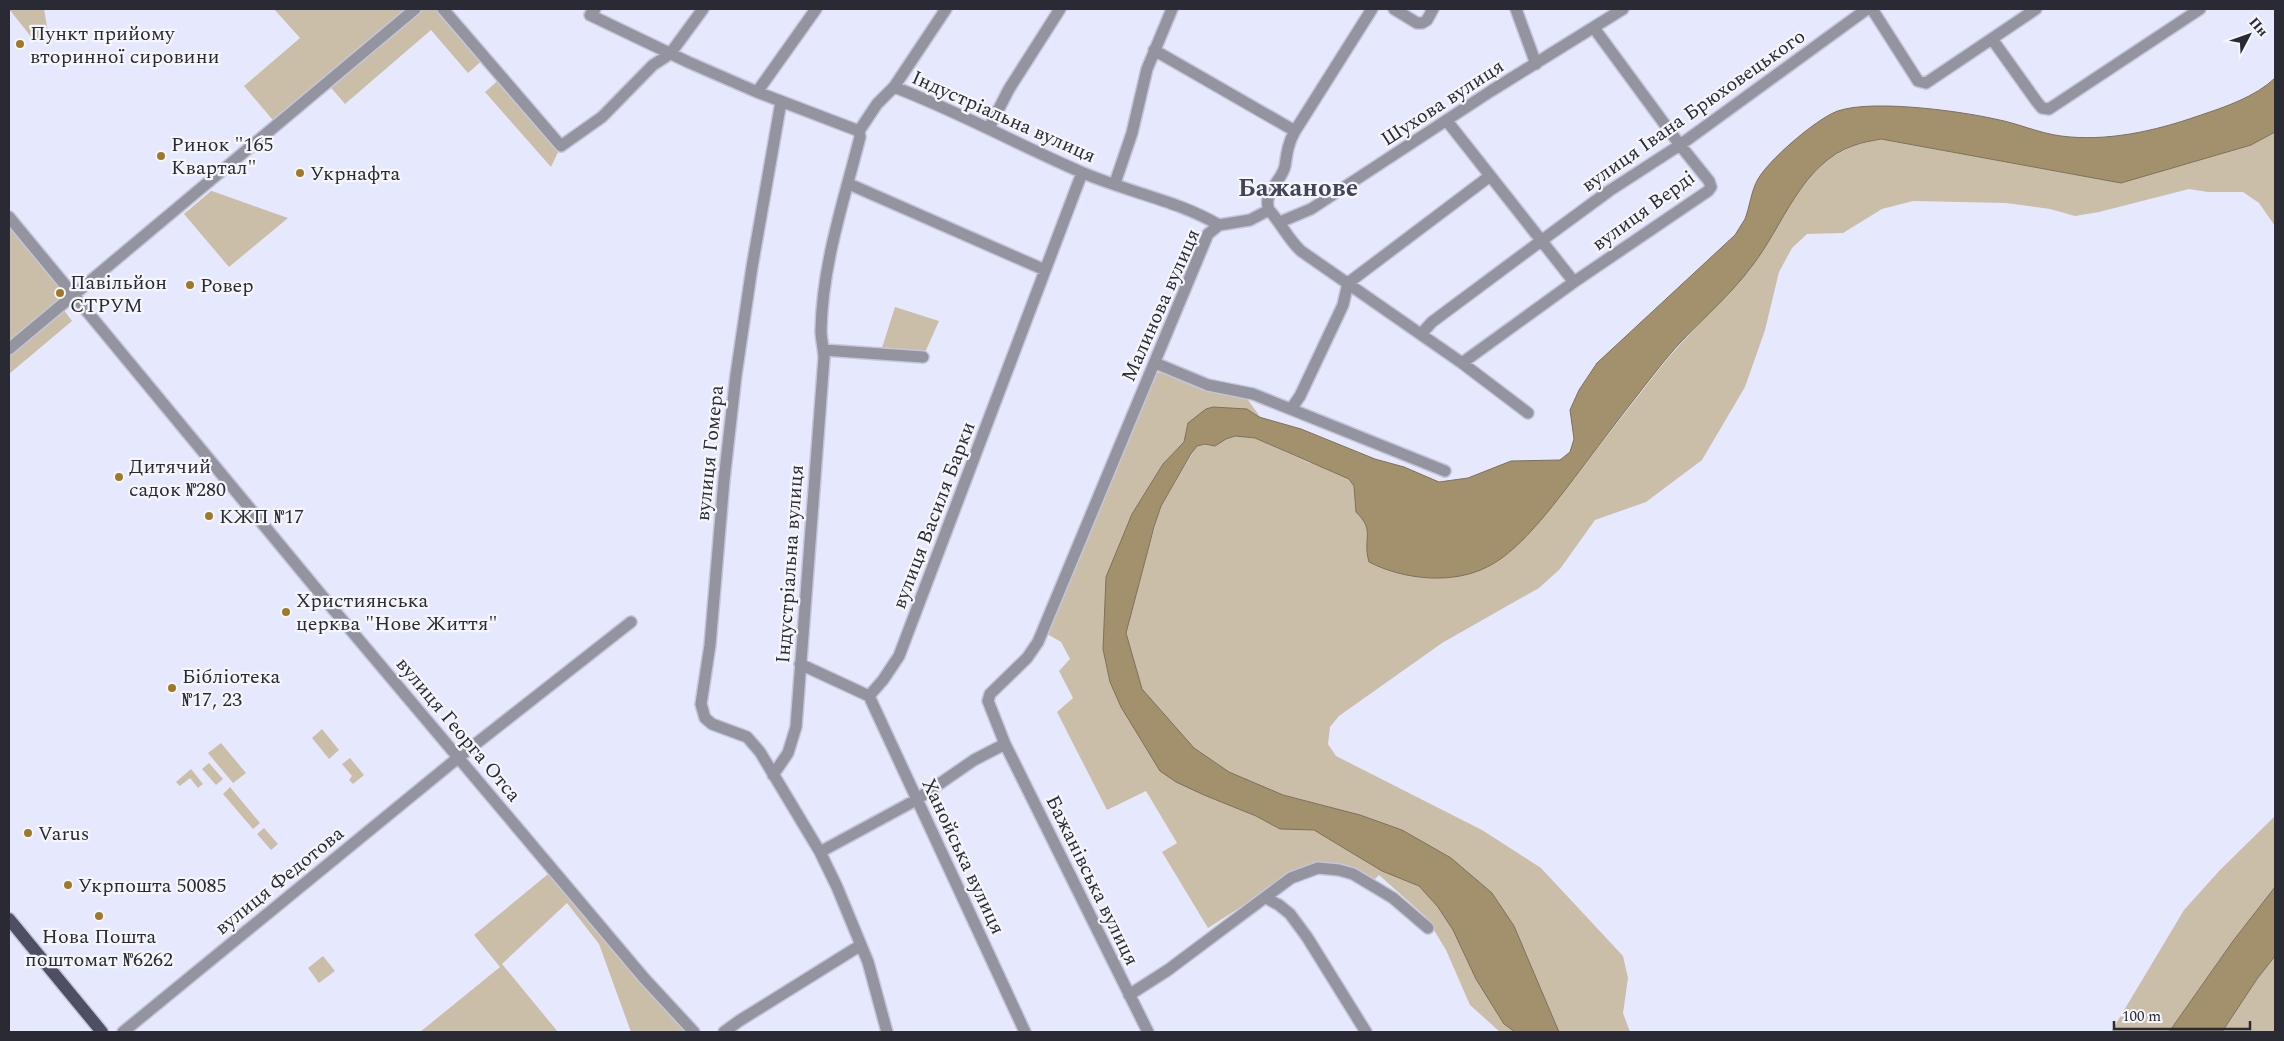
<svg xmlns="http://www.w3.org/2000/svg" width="2284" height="1041" viewBox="0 0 2284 1041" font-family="Spectral,serif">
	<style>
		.green { fill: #cbbea8; fill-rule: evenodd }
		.water { fill: #a3906c; stroke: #7e715b }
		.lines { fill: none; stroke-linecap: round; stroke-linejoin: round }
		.minor-casing { stroke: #c4c6d9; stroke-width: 14 }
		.major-casing { stroke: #c4c6d9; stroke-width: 15 }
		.minor { stroke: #93949f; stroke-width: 11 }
		.major { stroke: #4e4f62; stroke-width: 12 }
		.poi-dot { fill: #a07926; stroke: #f5f6fb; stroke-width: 2 }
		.labels { text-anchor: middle; stroke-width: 4.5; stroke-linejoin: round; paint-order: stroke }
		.poi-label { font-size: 20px; fill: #292a33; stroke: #f5f6fb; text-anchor: start }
		.street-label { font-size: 20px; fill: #292a33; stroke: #f5f6fb }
		.district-label { font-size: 25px; font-weight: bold; fill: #434459; stroke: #f5f6fb }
	</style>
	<rect width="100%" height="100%" fill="#e6e8fd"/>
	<path class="green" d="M9 9H44L48 32 36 43Z
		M274 9H443L485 58 468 73 431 30 345 104 327 83 277 125 244 86 300 38Z
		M502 77 561 146 551 167 485 92Z
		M2275 132V226L2259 203 2243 192H2208L2189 189 2099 212 2075 216 2050 209 2006 203 1913 201 1882 209 1843 233 1807 234 1792 248 1779 272 1765 330 1745 387 1702 460 1646 502 1595 520 1560 569 1539 588 1442 643 1339 716 1330 727 1328 744 1336 756 1482 830 1541 868 1623 956 1628 978 1623 1013 1630 1032H1500L1470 1005 1446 950 1426 917 1379 875 1372 882 1330 864 1283 880 1208 928 1162 852 1177 843 1146 791 1107 810 1057 712 1073 698 1059 671 1070 659 1061 642 1042 631 1155 374 1163 371 1248 400 1261 418 1188 423 1184 442 1163 464 1132 514 1122 542 1136 591 1161 506 1197 446 1205 444 1215 446 1226 439 1235 436 1255 438 1310 463 1323 465 1383 497 1578 473 1667 359 1752 266 1804 182 1828 159 1854 145 1881 139 2121 183 2251 145ZM1283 795 1326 806 1280 829 1256 816Z
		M211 191H212L288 218 229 267 184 214Z
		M9 220 74 294 9 349Z
		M895 307 939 321 923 357 880 354Z
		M64 310 72 321 9 374V356Z
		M322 729 339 750 329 759 312 738Z
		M221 743 246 773 233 783 208 753Z
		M350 758 364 775 353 784 349 780 352 776 342 764Z
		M209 763 223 779 216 785 202 769Z
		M191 769 203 784 198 788 190 778 180 786 176 782Z
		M230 787 260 823 253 829 223 794Z
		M2275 816V887L2233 941 2169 1032H2111L2184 910 2220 870Z
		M264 828 278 844 271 850 257 834Z
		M553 870 694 1032H631L599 944 567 903 502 964 558 1032H420L500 967 474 935Z
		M323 956 335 971 319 983 308 968Z
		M2275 956V1032H2222L2257 979Z"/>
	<path class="water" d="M2275 78V132L2251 145 2121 183 1881 139C1872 141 1863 142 1855 145 1801 163 1784 225 1752 266 1727 300 1692 327 1665 360 1638 394 1611 429 1584 465 1561 495 1523 549 1489 566 1454 585 1404 580 1369 562 1362 538 1376 531 1356 512L1354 486 1349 479 1255 438 1235 436 1226 439 1215 446 1205 444 1197 446 1191 454 1161 506 1154 527 1126 633 1142 689 1194 748 1229 772 1283 795 1360 815 1402 830 1451 858 1492 893 1514 926 1559 1032H1515L1504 1024 1476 979 1453 930 1438 907 1419 886 1382 871 1314 830 1280 829 1256 816 1204 795 1176 782 1160 771 1121 707 1110 682 1103 649 1106 577 1132 514 1163 464 1184 442 1188 423 1206 409 1213 407 1247 409 1259 417 1301 429 1375 459 1404 467 1439 482 1468 478 1511 461 1560 460 1570 452 1574 439 1570 410 1579 390 1597 363 1735 235C1738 230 1742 224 1745 219 1750 206 1751 191 1758 179 1770 159 1810 125 1831 114 1860 97 1960 111 1995 119 2017 123 2038 133 2061 136 2107 142 2155 131 2198 116 2225 107 2255 97 2275 78Z
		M2275 887V956L2257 979 2222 1032H2169L2233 941Z"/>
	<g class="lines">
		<g class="minor-casing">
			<path id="minor" d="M443 9 561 146 602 117 653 65 670 54 703 9
				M595 9 590 15 688 62 757 92 859 131
				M1394 9 1417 23H1422L1427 20 1433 9
				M1516 9 1536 64
				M1872 9 1918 81 1926 83 2036 9
				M1992 39 2037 102 2042 108 2049 109 2200 9
				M1154 50 1295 131C1288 143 1287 153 1285 166 1282 181 1262 193 1269 210
				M894 87 946 9
				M757 92 816 9
				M781 102 752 267 736 375 724 480 710 645 701 704 705 718 712 724 747 737 760 752 820 852 837 887 868 962 887 1032
				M1447 121 1574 282
				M989 128 1009 89 1060 9
				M1295 131 1372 9
				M1115 183 1132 133 1147 69 1172 9
				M849 184 1045 270
				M9 217 333 609 644 978 694 1032
				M1280 222 1311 209 1491 91 1623 9
				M1421 334 1432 322 1541 241 1609 191 1680 145 1867 9
				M9 349 415 9
				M824 350 923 357
				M1155 363 1208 385 1253 394 1445 471
				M1462 363 1574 282 1708 191 1711 187 1709 181 1680 145 1594 28
				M1291 409 1300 396 1343 305 1348 283 1490 176
				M800 664 869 696 883 680 899 656 1082 173
				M869 696 1025 1032
				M773 775 788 753 796 727 824 358C824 349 821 340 821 331 822 265 844 200 860 137L859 131 877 104 894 87C958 111 1018 145 1081 172 1127 192 1176 200 1219 225
				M820 852 916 800 974 760 1005 744
				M1266 898 1279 905 1290 914 1307 937 1366 1032
				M1129 995 1168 970 1291 878 1318 868 1339 870 1353 874 1393 898 1428 928
				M123 1032 459 757 631 622
				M724 1032 739 1021 861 945
				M1148 1032 1005 744 988 701 990 694 1027 658 1038 642 1208 234 1219 225 1250 220 1269 210C1281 223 1288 239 1301 251L1462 363 1528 413"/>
		</g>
		<g class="major-casing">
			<path id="major" d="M9 919 102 1032"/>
		</g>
		<use href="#minor" class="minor"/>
		<use href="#major" class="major"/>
	</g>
	<g class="poi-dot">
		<circle cx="20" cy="44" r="5"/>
		<circle cx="161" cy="156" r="5"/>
		<circle cx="300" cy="173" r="5"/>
		<circle cx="190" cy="285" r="5"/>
		<circle cx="60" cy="293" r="5"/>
		<circle cx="119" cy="477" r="5"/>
		<circle cx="209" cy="516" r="5"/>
		<circle cx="286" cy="612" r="5"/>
		<circle cx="172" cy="688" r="5"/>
		<circle cx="28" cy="833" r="5"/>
		<circle cx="68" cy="885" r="5"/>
		<circle cx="99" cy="916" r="5"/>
	</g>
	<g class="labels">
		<g class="poi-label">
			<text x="30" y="40">Пункт прийому<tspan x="30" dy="23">вторинної сировини</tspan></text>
			<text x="171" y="151">Ринок "165<tspan x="171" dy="23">Квартал"</tspan></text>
			<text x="310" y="180">Укрнафта</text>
			<text x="70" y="289">Павільйон<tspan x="70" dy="23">СТРУМ</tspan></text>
			<text x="200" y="292">Ровер</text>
			<text x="129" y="473">Дитячий<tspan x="129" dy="23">садок №280</tspan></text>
			<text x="219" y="523">КЖП №17</text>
			<text x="296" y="607">Християнська<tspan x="296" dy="23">церква "Нове Життя"</tspan></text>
			<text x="182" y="683">Бібліотека<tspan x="182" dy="23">№17, 23</tspan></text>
			<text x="38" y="840">Varus</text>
			<text x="78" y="892">Укрпошта 50085</text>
			<text x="99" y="943" text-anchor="middle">Нова Пошта<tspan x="99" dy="23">поштомат №6262</tspan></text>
		</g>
		<g class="street-label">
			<text transform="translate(1442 102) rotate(-33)" y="7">Шухова вулиця</text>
			<text transform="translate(1693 110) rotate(-35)" y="7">вулиця Івана Брюховецького</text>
			<text transform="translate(1004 116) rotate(24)" y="7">Індустріальна вулиця</text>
			<text transform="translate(1643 210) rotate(-36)" y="7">вулиця Верді</text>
			<text transform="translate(1160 305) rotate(-66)" y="7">Малинова вулиця</text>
			<text transform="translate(709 453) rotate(-84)" y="7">вулиця Гомера</text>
			<text transform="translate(933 515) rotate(-69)" y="7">вулиця Василя Барки</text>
			<text transform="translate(789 564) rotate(-86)" y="7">Індустріальна вулиця</text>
			<text transform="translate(459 729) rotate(50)" y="7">вулиця Георга Отса</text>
			<text transform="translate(964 856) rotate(65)" y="7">Ханойська вулиця</text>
			<text transform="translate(279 880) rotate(-39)" y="7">вулиця Федотова</text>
			<text transform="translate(1093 880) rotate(64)" y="7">Бажанівська вулиця</text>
		</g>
		<g class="district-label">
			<text x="1298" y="196">Бажанове</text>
		</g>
	</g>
	<rect width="2284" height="1041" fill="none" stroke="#292a33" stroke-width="20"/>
	<g transform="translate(2249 35) rotate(49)" stroke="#f5f6fb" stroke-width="4" paint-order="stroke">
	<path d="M0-4L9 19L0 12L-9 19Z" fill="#292a33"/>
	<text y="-8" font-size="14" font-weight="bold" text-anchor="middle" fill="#292a33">Пн</text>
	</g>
	<path d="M2114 1021v8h136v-8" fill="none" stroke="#292a33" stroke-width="2.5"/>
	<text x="2122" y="1021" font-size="15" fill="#292a33" stroke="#f5f6fb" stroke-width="4" paint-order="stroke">100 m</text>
</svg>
